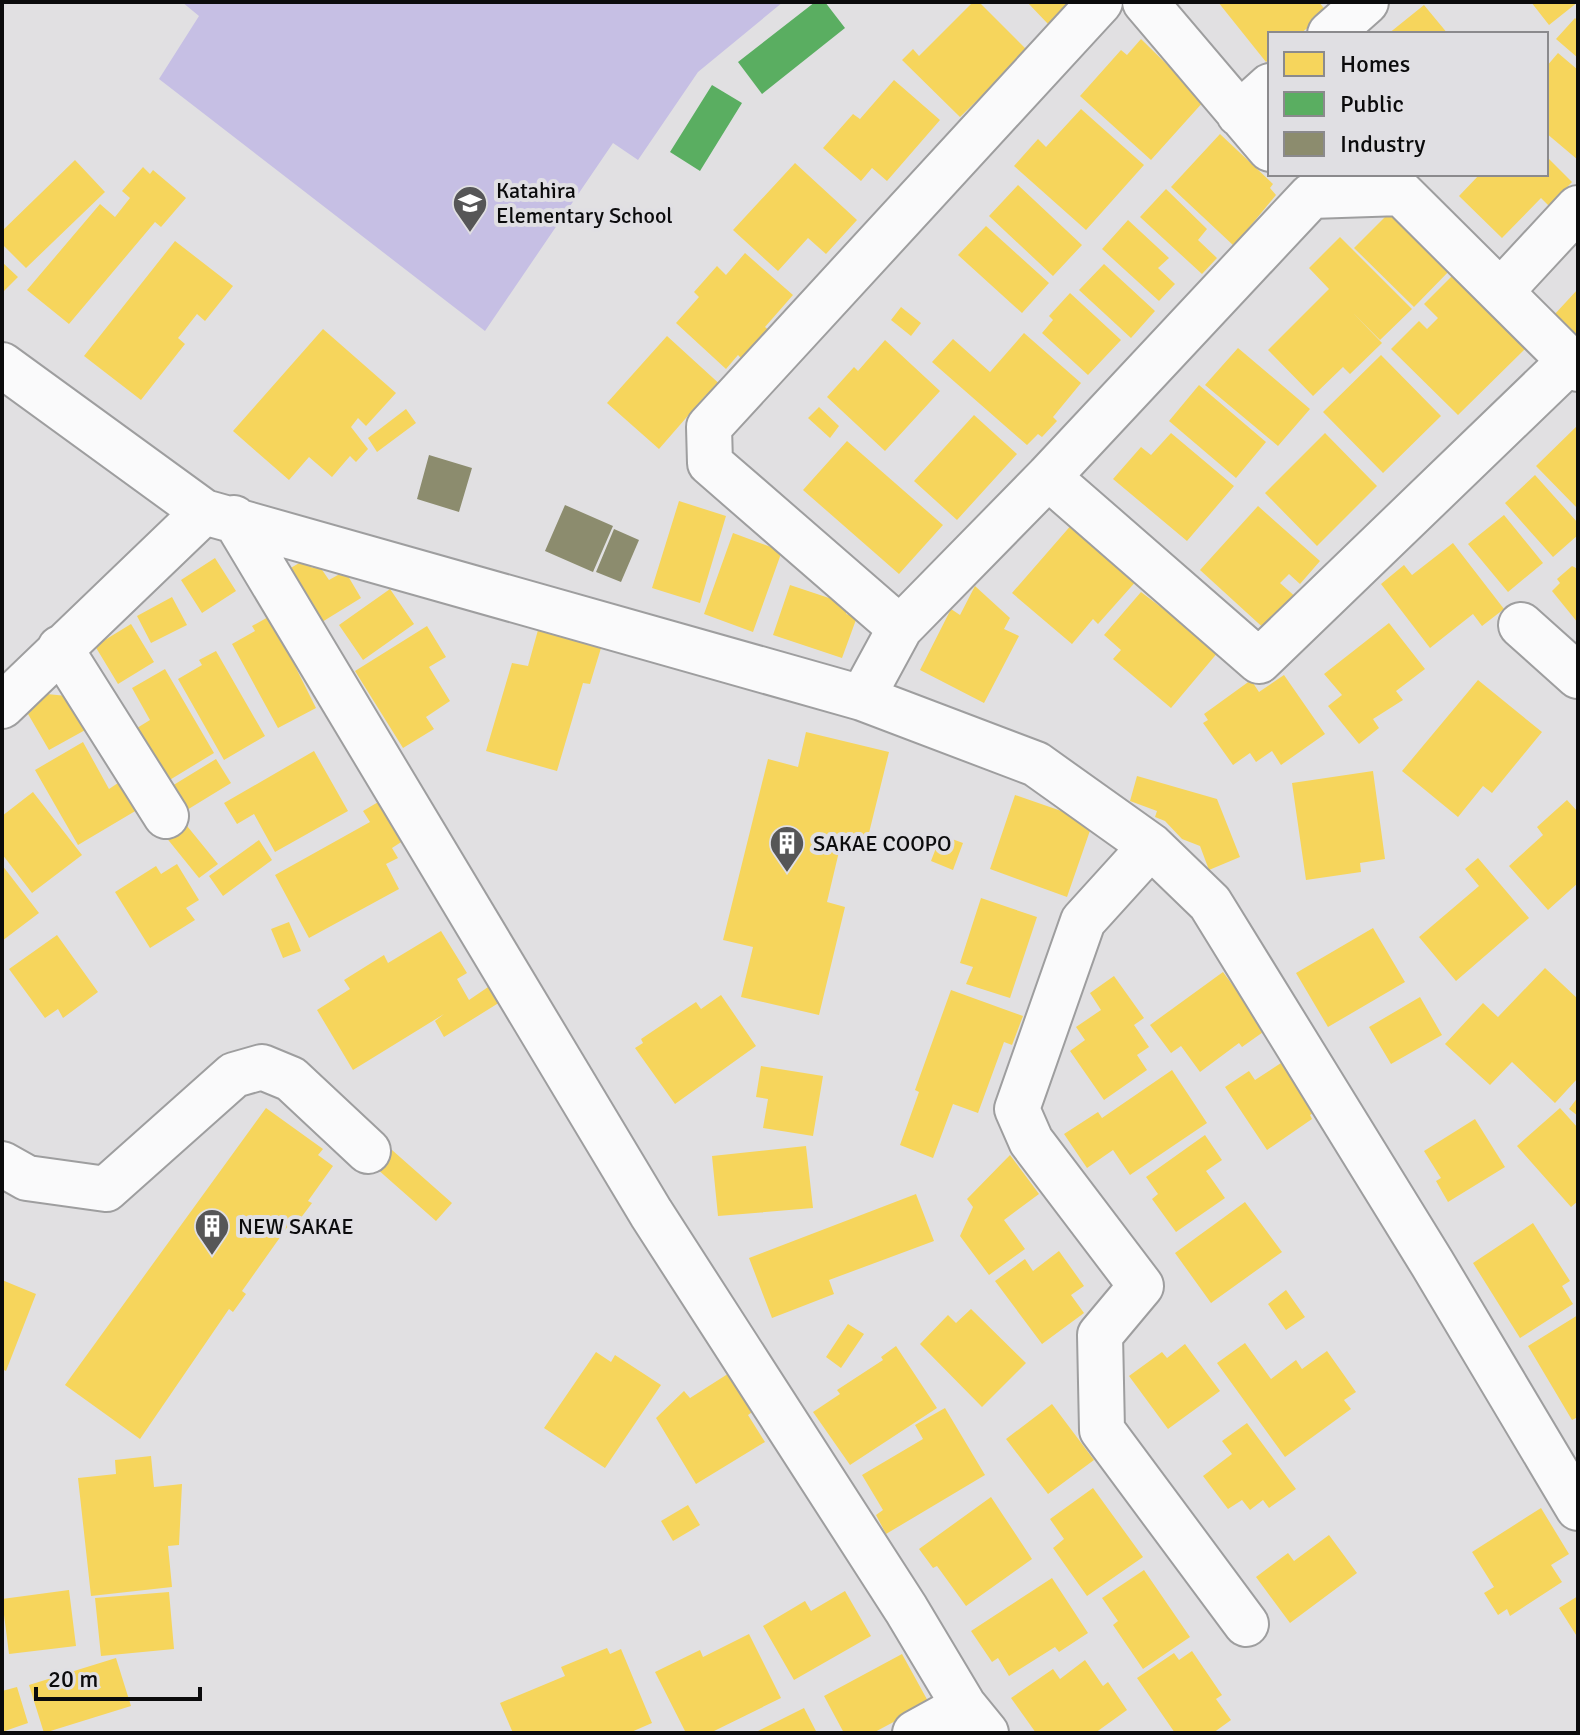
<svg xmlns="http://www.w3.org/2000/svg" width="1580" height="1735" viewBox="0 0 1580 1735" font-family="Signika,sans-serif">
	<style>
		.green { fill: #c6bfe4 }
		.homes { fill: #f6d55c }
		.public { fill: #5aae61 }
		.industry { fill: #8c8c6e }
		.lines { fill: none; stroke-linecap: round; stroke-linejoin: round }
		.minor-casing { stroke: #9e9e9f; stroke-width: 48 }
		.minor { stroke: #fafafb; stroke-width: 44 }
		.labels { text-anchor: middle; stroke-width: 8; stroke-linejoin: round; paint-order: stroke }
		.poi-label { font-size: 22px; fill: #0b0b0c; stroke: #e0dfe3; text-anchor: start }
	</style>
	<rect width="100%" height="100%" fill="#e1e0e2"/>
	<path class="green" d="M182 2H783L698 72 638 160 613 143 485 331 159 79 199 16Z"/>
	<path class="homes" d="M973 2H979L1028 51 960 117 902 60 913 49 919 56Z
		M1027 2H1072L1049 25Z
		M1218 2H1319L1327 12 1300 34H1270V59L1266 62Z
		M1531 2H1578L1549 25Z
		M1424 5 1448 34H1388Z
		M1575 18 1578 21V58L1556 39Z
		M1141 39 1204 101 1151 160 1080 96 1121 50 1127 55Z
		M1558 53 1578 70V160L1546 133V67Z
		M894 80 940 120 887 181 872 168 861 181 823 148 853 114 860 119Z
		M1081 109 1144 165 1086 230 1014 166 1038 139 1046 147Z
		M1220 134 1273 184 1270 188 1276 195 1234 246 1171 187Z
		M1546 156 1572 182 1549 206 1541 198 1502 238 1459 196 1480 174H1546Z
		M75 160 105 192 26 268 2 244V231Z
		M795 163 857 220 826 254 808 238 778 271 733 230Z
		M143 167 150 174 153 170 186 198 161 227 155 222 69 324 27 290 100 204 115 217 130 198 122 191Z
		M1018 185 1082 245 1053 276 989 216Z
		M1166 189 1207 229 1198 240 1217 258 1202 274 1140 217Z
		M1394 208 1453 267 1414 307 1354 248Z
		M1128 220 1169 258 1158 268 1175 284 1159 301 1102 249Z
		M986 226 1049 283 1022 313 958 255Z
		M1340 237 1412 309 1380 340 1353 313 1382 343 1350 374 1343 367 1313 396 1268 350 1329 289 1309 268Z
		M175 241 233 286 205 321 197 314 178 338 185 344 141 400 84 356Z
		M745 253 793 295 765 327 770 331 743 360 738 355 726 369 676 323 699 297 694 292 717 266 726 275Z
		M2 262 18 277 2 293Z
		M1104 264 1155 311 1131 338 1079 290Z
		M1452 276 1525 349 1458 415 1391 349 1419 321 1427 329 1438 318 1424 304Z
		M1578 289V337L1554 315Z
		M1070 293 1121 340 1088 375 1042 333 1053 320 1049 316Z
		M901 307 921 323 911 336 891 320Z
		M323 329 396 393 366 426 358 418 351 427 368 449 356 462 350 456 332 477 309 457 289 480 233 431Z
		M1024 333 1081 383 1053 417 1057 421 1042 437 1038 434 1027 445 932 362 953 339 990 372Z
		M667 336 724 388 713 401 706 395 659 449 607 403Z
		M885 340 940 391 885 451 827 397 854 367 858 371Z
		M1238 348 1310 409 1278 446 1205 385Z
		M1381 355 1441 416 1383 473 1323 412Z
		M1199 385 1266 442 1236 478 1169 421Z
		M819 407 839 426 830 438 808 418Z
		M406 409 416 423 377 452 368 438Z
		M974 415 1017 454 957 520 914 481Z
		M1578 425V509L1536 466Z
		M1171 433 1234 486 1187 541 1113 479 1141 447 1151 455Z
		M1325 433 1377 486 1317 546 1265 493Z
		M847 441 943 525 899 574 803 490Z
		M1535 475 1578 523V535L1553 557 1505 503Z
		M679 501 726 516 700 603 652 588Z
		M1258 506 1320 561 1300 584 1289 574 1280 583 1298 599 1269 633 1200 570Z
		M1504 515 1543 563 1508 592 1468 544Z
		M1073 523 1138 579 1098 624 1093 619 1072 644 1012 593Z
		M733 533 782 551 753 632 704 614Z
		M1453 543 1504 609 1482 626 1473 614 1430 648 1381 584 1404 565 1412 575Z
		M215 558 236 591 202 613 181 580Z
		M306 559 312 568 318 564 329 580 345 571 361 598 322 622 289 569Z
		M1572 566 1578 569V623L1552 591 1560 583 1557 579Z
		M790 585 838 601V604L848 608 846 614 857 617 842 658 773 635Z
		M975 586 1010 618 1004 629 1019 636 984 703 920 670 951 609 960 615Z
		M390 589 414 624 363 660 339 625Z
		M1141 592 1219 651 1171 708 1113 659 1121 650 1104 635Z
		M172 597 187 625 151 643 137 616Z
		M270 616 316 708 278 728 232 644 255 631 252 626Z
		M1389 623 1425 669 1396 691 1403 700 1373 719 1379 728 1359 744 1328 706 1342 695 1324 674Z
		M131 624 154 662 118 684 95 646Z
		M427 626 446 657 429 667 450 701 426 717 434 729 403 748 355 671Z
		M538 630 601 648 590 684 583 683 557 771 486 751 512 663 528 666Z
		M216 651 265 736 224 760 178 679 202 665 199 660Z
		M165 669 214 753 168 781 137 728 150 720 132 688Z
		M1284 675 1325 734 1281 765 1272 751 1256 762 1250 753 1233 765 1203 723 1208 720 1204 714 1251 680 1259 692Z
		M1478 680 1542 732 1492 793 1483 786 1458 817 1402 771Z
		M47 694 67 696 87 729 49 750 28 714Z
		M806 732 889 752 866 845 842 839 827 902 845 907 819 1015 741 997 753 947 723 940 768 759 798 767Z
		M83 742 109 789 121 781 137 810 78 845 35 770Z
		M314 751 348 811 275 852 254 814 237 824 224 803Z
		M216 759 231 783 182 813 167 789Z
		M1373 771 1385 859 1360 863 1361 872 1306 880 1292 783Z
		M1137 776 1217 799 1240 857 1209 870 1200 846 1182 839 1165 821 1155 817 1157 811 1130 801Z
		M33 792 82 855 32 893 2 854V816Z
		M1015 795 1093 822 1067 897 990 869Z
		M385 798 409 837 392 848 398 858 386 864 399 889 309 938 275 875 370 822 363 811Z
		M1567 800 1578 812V883L1548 910 1509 866 1543 835 1537 827Z
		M183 821 218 864 199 878 165 836Z
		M941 835 963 843 953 870 931 861Z
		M259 840 272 860 223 896 209 876Z
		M1478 858 1529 918 1456 981 1419 937 1479 886 1465 869Z
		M177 864 199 900 186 908 195 920 150 948 115 892 156 866 161 874Z
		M2 865 39 913 2 941Z
		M981 898 1037 917 1010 998 966 984 973 967 960 963Z
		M289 922 301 951 283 958 271 929Z
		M1373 928 1405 982 1328 1027 1296 973Z
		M441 931 467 973 457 979 469 1000 494 983 505 999 444 1037 435 1021 444 1014 353 1070 317 1010 350 989 344 980 384 955 388 963Z
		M57 935 98 992 63 1018 58 1009 45 1018 9 969Z
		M1545 968 1578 999V1078L1555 1103 1512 1062 1490 1085 1445 1044 1483 1003 1498 1017Z
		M1223 972 1266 1030 1242 1047 1239 1043 1200 1072 1181 1046 1171 1053 1150 1025Z
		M1114 976 1144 1018 1134 1025 1149 1047 1137 1055 1147 1070 1104 1100 1070 1051 1085 1040 1076 1027 1101 1010 1090 993Z
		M951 990 1023 1016 1012 1045 1004 1042 978 1113 953 1104 933 1158 900 1145 919 1092 915 1090Z
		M721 995 756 1046 675 1104 635 1048 643 1043 641 1039 696 1002 701 1009Z
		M1420 997 1442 1035 1391 1064 1369 1027Z
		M1281 1063 1315 1112 1310 1115 1312 1119 1267 1150 1225 1087 1249 1071 1255 1080Z
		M761 1066 823 1076 813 1136 763 1128 768 1099 756 1097Z
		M1172 1070 1207 1123 1130 1175 1113 1150 1087 1168 1064 1134 1098 1112 1102 1118Z
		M1578 1097V1116L1569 1109Z
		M266 1108 323 1149 318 1155 333 1166 308 1201 312 1203 297 1223 293 1219 242 1291 246 1294 233 1312 229 1309 140 1439 65 1385Z
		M1560 1108 1578 1128V1201L1571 1207 1517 1146Z
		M1475 1119 1505 1167 1448 1202 1436 1181 1441 1178 1424 1151Z
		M1205 1135 1222 1160 1206 1171 1225 1198 1176 1232 1152 1199 1158 1194 1146 1177Z
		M806 1146 813 1208 718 1216 712 1156Z
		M392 1150 452 1203 436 1221 376 1168Z
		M1010 1155 1039 1194 1004 1220 1025 1249 989 1275 960 1236 973 1207 967 1199Z
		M916 1194 934 1241 829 1280 834 1294 772 1318 749 1258Z
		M1245 1202 1282 1252 1211 1303 1175 1253Z
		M1533 1223 1570 1281 1562 1286 1573 1304 1520 1338 1473 1263Z
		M1059 1251 1084 1286 1071 1295 1084 1313 1042 1344 995 1281 1025 1259 1033 1271Z
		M2 1280 36 1294 6 1371 2 1369Z
		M1286 1290 1305 1317 1286 1330 1268 1304Z
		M971 1309 1026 1363 982 1407 920 1344 948 1315 956 1323Z
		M1578 1315V1417L1572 1420 1528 1346Z
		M848 1324 864 1334 841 1368 826 1357Z
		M1245 1343 1271 1379 1296 1360 1302 1369 1327 1351 1356 1392 1344 1400 1351 1409 1285 1457 1217 1363Z
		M1185 1344 1220 1391 1168 1429 1129 1376 1162 1352 1167 1358Z
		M896 1346 937 1408 850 1465 813 1412 840 1394 837 1390 883 1360 881 1357Z
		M596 1352 611 1362 615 1355 661 1385 605 1468 544 1428Z
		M734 1370 758 1408 748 1415 765 1442 696 1484 656 1418 684 1391 690 1398Z
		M1052 1404 1094 1460 1048 1494 1006 1439Z
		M945 1408 985 1475 886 1534 876 1515 883 1510 862 1475 923 1439 915 1425Z
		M1247 1423 1296 1489 1269 1508 1263 1500 1250 1510 1242 1500 1228 1509 1203 1476 1232 1454 1222 1441Z
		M151 1456 154 1487 182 1484 179 1545 168 1546 172 1587 91 1596 78 1478 116 1474 115 1460Z
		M1093 1488 1143 1557 1087 1596 1053 1548 1064 1539 1050 1519Z
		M991 1497 1032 1559 966 1606 937 1566 933 1568 919 1549Z
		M688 1505 700 1525 673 1541 661 1521Z
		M1541 1508 1569 1554 1551 1565 1562 1582 1510 1616 1507 1609 1498 1615 1484 1593 1494 1587 1472 1552Z
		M1329 1535 1357 1573 1290 1623 1256 1577 1288 1553 1294 1561Z
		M1144 1570 1190 1637 1143 1669 1113 1625 1118 1621 1102 1598Z
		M1052 1578 1088 1633 1059 1652 1055 1647 1009 1676 998 1658 992 1662 971 1631Z
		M69 1590 76 1646 9 1654 2 1599Z
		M845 1591 871 1636 794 1680 763 1626 805 1601 811 1611Z
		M169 1592 174 1649 101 1656 95 1598Z
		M1578 1596V1638L1559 1608Z
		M749 1634 781 1698 710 1733H686L655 1672 700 1650 703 1657Z
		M607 1648 610 1654 621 1649 652 1723 629 1733H513L500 1703 565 1676 561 1667Z
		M1192 1651 1222 1695 1216 1699 1231 1720 1213 1733H1175L1137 1678 1174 1653 1179 1660Z
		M902 1654 929 1703 873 1733H844L824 1696Z
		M116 1658 131 1706 44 1733 29 1685Z
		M1085 1660 1103 1686 1108 1682 1127 1710 1095 1733H1036L1011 1698 1053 1669 1060 1679Z
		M17 1687 28 1723 2 1732V1691Z
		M804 1708 817 1733H754Z"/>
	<path class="public" d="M815 2H825L845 28 762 94 738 62Z
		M712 85 742 103 700 171 670 152Z"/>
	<path class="industry" d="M429 455 472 468 459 512 417 499Z
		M565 505 613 526 593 572 545 551Z
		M614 529 639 540 621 582 596 572Z"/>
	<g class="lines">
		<g class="minor-casing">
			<path id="minor" d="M1145 2 1270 149
				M1330 34 1366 2
				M1239 114 1270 86
				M1502 290 1578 208
				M2 365 204 512 862 698 1036 764 1151 846 1210 903 1432 1263 1578 1508
				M1048 477 1259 661 1570 361
				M234 518 651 1213 906 1609 964 1706 986 1733
				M1521 625 1578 676
				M900 628 710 463 709 427 1100 2
				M60 648 166 816
				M862 698 900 628 1048 477 1311 196 1401 193 1578 369
				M2 706 204 512
				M1151 846 1083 921 1017 1109 1031 1141 1141 1286 1100 1335 1102 1430 1246 1624
				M2 1164 27 1178 106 1189 234 1075 262 1067 291 1079 368 1151
				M915 1733 964 1706"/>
		</g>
		<use href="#minor" class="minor"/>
	</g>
	<defs>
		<g id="school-pin" transform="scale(1.8)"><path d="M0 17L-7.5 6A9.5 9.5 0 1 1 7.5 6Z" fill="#565657" stroke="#e0dfe3"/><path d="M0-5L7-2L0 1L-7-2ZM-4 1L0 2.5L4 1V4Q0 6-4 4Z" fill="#fff"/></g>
		<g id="building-pin" transform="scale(1.8)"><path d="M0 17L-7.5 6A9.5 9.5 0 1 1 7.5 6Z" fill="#565657" stroke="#e0dfe3"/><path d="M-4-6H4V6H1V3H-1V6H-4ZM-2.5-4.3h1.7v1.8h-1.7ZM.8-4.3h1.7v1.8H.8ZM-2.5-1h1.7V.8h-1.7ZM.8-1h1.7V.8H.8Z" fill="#fff"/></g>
	</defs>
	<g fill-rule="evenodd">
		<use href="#school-pin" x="470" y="203"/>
		<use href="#building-pin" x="787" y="843"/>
		<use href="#building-pin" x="212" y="1226"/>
	</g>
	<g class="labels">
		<g class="poi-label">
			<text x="496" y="198">Katahira<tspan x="496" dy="25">Elementary School</tspan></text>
			<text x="813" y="851">SAKAE COOPO</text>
			<text x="238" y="1234">NEW SAKAE</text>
		</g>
	</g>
	<rect width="1580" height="1735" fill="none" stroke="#0b0b0c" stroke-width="8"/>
	<rect x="1268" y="32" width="280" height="144" fill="#e0dfe3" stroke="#8b8a8d" stroke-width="2"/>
	<rect x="1284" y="52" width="40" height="24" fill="#f6d55c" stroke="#8b8a8d" stroke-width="2"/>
	<text x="1340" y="72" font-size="24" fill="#0b0b0c">Homes</text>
	<rect x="1284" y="92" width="40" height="24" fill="#5aae61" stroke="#8b8a8d" stroke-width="2"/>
	<text x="1340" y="112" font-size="24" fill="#0b0b0c">Public</text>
	<rect x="1284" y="132" width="40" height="24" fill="#8c8c6e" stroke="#8b8a8d" stroke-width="2"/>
	<text x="1340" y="152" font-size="24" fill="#0b0b0c">Industry</text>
	<path d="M36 1687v12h164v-12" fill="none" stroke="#0b0b0c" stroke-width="4"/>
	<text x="48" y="1687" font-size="24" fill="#0b0b0c" stroke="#e0dfe3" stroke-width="6" paint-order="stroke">20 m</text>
</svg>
